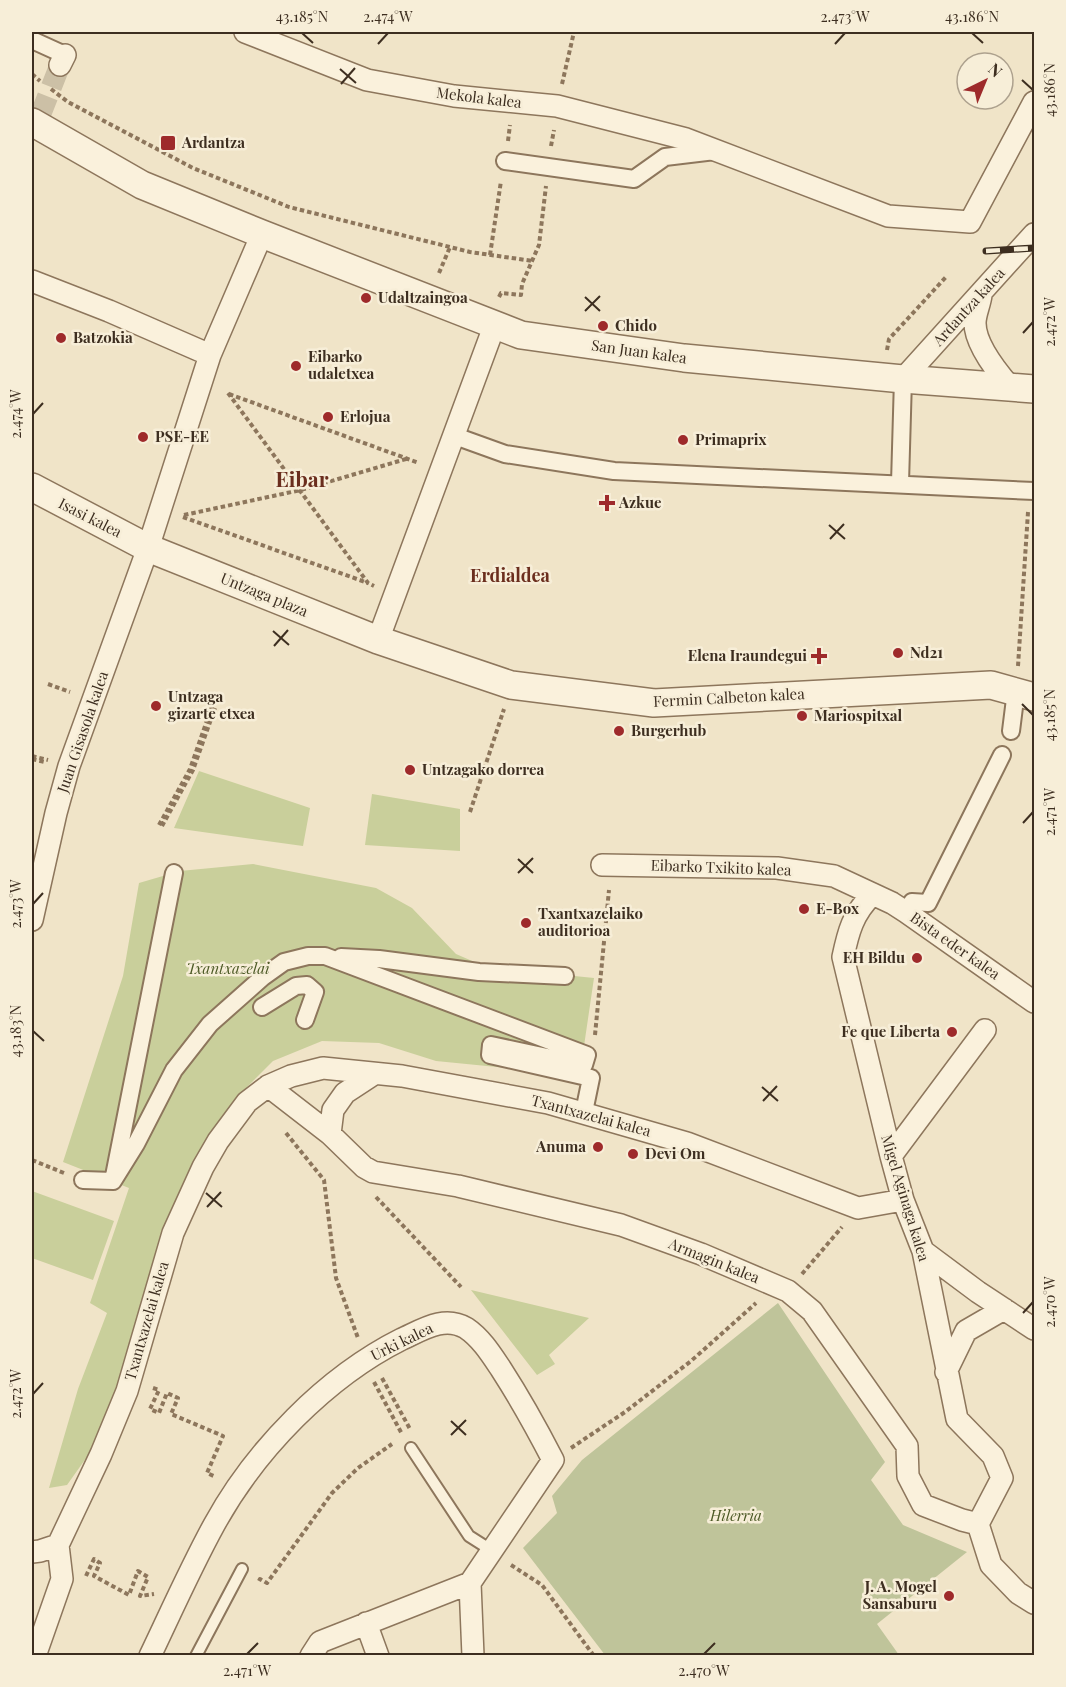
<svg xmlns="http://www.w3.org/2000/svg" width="1066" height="1687" viewBox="0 0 1066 1687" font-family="'Playfair Display',serif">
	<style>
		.green { fill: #c9cf9b }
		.cemetery { fill: #bfc49a }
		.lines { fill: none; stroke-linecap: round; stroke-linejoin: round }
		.minor-tunnel { stroke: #ccc0a6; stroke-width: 21; stroke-dasharray: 21 10; stroke-linecap: butt }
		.service-casing { stroke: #8d765c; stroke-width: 14 }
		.pedestrian-casing { stroke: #8d765c; stroke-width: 20 }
		.minor-casing { stroke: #8d765c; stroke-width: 24 }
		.tertiary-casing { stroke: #8d765c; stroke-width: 30 }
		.path { stroke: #8d765c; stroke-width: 4; stroke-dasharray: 4.5 3; stroke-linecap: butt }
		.service { stroke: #faf1dc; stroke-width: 10 }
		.pedestrian { stroke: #faf1dc; stroke-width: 16 }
		.minor { stroke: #faf1dc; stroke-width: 21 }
		.tertiary { stroke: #faf1dc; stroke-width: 27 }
		.rail-casing { stroke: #3d2e20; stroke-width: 7 }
		.rail { stroke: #f7eed8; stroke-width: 4.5; stroke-dasharray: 14; stroke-linecap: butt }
		.ticks { fill: none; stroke: #3d2e20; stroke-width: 2 }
		.poi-dot { fill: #9e2a2b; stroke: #f7eed8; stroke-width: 2 }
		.labels { text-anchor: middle; stroke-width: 5; stroke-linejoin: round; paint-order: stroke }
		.street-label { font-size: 15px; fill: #3d2e20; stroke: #f7eed8 }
		.poi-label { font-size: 15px; font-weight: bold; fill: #3d2e20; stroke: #f7eed8; text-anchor: start }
		.park-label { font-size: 15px; font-style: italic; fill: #4d5a26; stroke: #f7eed8 }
		.quarter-label { font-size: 18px; font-weight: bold; fill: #6b2e1e; stroke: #f7eed8 }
		.district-label { font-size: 21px; font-weight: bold; fill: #6b2e1e; stroke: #f7eed8 }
		.neatline { fill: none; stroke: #3d2e20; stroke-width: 2 }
		.ticks-label { font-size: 15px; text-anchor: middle; fill: #3d2e20 }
	</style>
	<rect width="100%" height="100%" fill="#f0e4c8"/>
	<path class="green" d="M199 771 310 808 303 846 174 828Z
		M372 794 460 809V851L365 845Z
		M253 864 376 888 412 908 456 954 486 967 594 978 579 1080 507 1068 436 1061 379 1043 322 1041 273 1061 242 1092 225 1115 104 1433 67 1485 49 1488 78 1389 107 1313 90 1303 129 1188 63 1162 123 976 139 883 180 871Z
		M32 1191 114 1221 93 1280 32 1258Z
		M471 1290 589 1318 549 1355 555 1364 537 1375Z"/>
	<path class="cemetery" d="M778 1303 885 1462 871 1480 903 1525 967 1552 877 1624 899 1655H605L523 1548 557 1513 552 1496 582 1460Z"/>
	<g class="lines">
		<path class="minor-tunnel" d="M40 116 60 65"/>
		<g class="service-casing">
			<path id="service" d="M411 1448 469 1536 491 1550
				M196 1656 242 1569"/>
		</g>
		<g class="pedestrian-casing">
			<path id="pedestrian" d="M32 40 65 55
				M505 161 634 179 665 157 715 151
				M455 436 505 454 614 471 1034 491
				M900 483 903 379
				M1011 731 1016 691
				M174 873 113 1181 136 1144 174 1070 210 1024 263 977 284 962 308 956H325L587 1055 584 1065 491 1045 490 1055 591 1078 584 1112
				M906 912 912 902 928 903 1002 755
				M341 957 379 959 479 972 565 976
				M262 1007 296 986 307 985 315 992 305 1020
				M83 1180 113 1181"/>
		</g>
		<g class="minor-casing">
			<path id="minor" d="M245 32 367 80 454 96 557 106 686 139 888 216 970 222 1034 102
				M60 65 65 55
				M32 281 109 311 210 355
				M981 295C980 304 975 314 975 323 975 344 998 373 1011 388
				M903 379 1034 234
				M378 640 495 324
				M602 865 777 868 834 876 892 903 906 912 1034 1002
				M872 895C853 913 848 933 843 957L891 1156 903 1200 923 1251 957 1419 993 1456 1002 1478 978 1524
				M32 920 56 813 69 766 148 548 210 355 262 234
				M374 1074 345 1093 333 1110 330 1134 364 1167 373 1172 458 1186 621 1225 701 1254 788 1291 812 1311 907 1446 908 1476 923 1505 962 1520 978 1524
				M268 1086 330 1134
				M891 1156 985 1030
				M923 1251 978 1292 1034 1329
				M946 1372 966 1331 1004 1309
				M978 1524 991 1565 1018 1593 1034 1603
				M32 1552 40 1551 58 1545 101 1454 127 1391 173 1233 203 1167 218 1141 247 1102 268 1086 291 1076 323 1068 402 1076 548 1103 687 1143 858 1208 903 1200
				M470 1583 473 1656
				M366 1623 378 1656
				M35 1656 62 1579 58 1545
				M150 1656C171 1612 191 1567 214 1525 255 1450 326 1377 402 1339 422 1330 444 1315 466 1328 481 1338 491 1354 501 1369 521 1400 536 1427 553 1460L470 1583
				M311 1656 320 1642 470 1583"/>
		</g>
		<g class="tertiary-casing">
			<path id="tertiary" d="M32 122 142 185 262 234 521 335 684 358 903 379 1034 389
				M32 487 148 548 378 640 511 685 654 703 991 685 1034 697"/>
		</g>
		<path class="path" d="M32 74 40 81
			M562 84 574 32
			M51 89 68 102 193 168 289 207 470 252 533 261
			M508 141 510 125
			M551 146 554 130
			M490 255 501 181
			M439 273 450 247
			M499 297 501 293 521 295 522 284 539 245 546 186
			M887 350 889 339 946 277
			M228 393 368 583 374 586
			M229 394 419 463
			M184 515 301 490 406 459
			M183 517 368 583
			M1018 666 1028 512
			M48 684 70 692
			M32 756 48 760
			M32 759 45 762
			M470 812 504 709
			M159 825 190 769 212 706
			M162 826 193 770 215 708
			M595 1035 609 890
			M286 1133 324 1180 336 1278 358 1338
			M32 1160 64 1173
			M376 1197 461 1287
			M802 1274 842 1227
			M382 1378 410 1429
			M374 1382 402 1434
			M153 1388 159 1390 150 1409 159 1413 167 1393 178 1398 171 1414 223 1436 207 1473 216 1477
			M571 1448 625 1412 691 1361 756 1303
			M511 1565 542 1585 594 1656
			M86 1576 94 1559 100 1563 94 1576 129 1595 138 1571 148 1577 140 1596 154 1594
			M259 1581 260 1579 267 1583 332 1493 358 1468 392 1444"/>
		<use href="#service" class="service"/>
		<use href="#pedestrian" class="pedestrian"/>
		<use href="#minor" class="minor"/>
		<use href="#tertiary" class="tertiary"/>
		<g class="rail-casing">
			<path id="rail" d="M986 251 1034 248"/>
		</g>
		<use href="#rail" class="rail"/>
	</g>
	<path class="ticks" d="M302 33 313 43M972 33 983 43M378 44 388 33M835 44 845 33M340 69 356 83M1022 80 1033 90M341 84 355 68M585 297 600 311M585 311 600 296M1023 333 1033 322M33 414 43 403M829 525 845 539M830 539 844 524M273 631 289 645M274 646 288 630M1022 704 1033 715M1023 823 1033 812M518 859 533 873M518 873 533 858M33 904 43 893M33 1031 44 1041M762 1087 778 1101M763 1101 777 1086M206 1193 222 1207M207 1207 221 1192M1023 1313 1033 1302M33 1394 43 1383M451 1421 466 1435M451 1435 466 1420M247 1654 258 1643M704 1654 715 1643"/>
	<g class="poi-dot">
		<rect x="160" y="135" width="16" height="16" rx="3"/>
		<circle cx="366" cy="298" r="6"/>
		<circle cx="603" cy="326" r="6"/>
		<circle cx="61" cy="338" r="6"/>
		<circle cx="296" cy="366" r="6"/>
		<circle cx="328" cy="417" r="6"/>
		<circle cx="143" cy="437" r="6"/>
		<circle cx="683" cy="440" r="6"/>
		<path d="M604 494h6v6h6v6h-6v6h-6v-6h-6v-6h6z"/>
		<circle cx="898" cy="653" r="6"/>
		<path d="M816 647h6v6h6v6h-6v6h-6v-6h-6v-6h6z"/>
		<circle cx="156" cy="706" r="6"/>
		<circle cx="802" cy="716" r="6"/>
		<circle cx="619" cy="731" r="6"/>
		<circle cx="410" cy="770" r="6"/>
		<circle cx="804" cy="909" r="6"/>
		<circle cx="526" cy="923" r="6"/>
		<circle cx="917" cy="958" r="6"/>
		<circle cx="952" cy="1032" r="6"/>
		<circle cx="598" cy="1147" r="6"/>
		<circle cx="633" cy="1154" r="6"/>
		<circle cx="949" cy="1596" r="6"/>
	</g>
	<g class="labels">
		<g class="street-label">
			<text transform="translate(479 98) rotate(7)" y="5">Mekola kalea</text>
			<text transform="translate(969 307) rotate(-48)" y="5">Ardantza kalea</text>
			<text transform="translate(639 352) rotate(8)" y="5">San Juan kalea</text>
			<text transform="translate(90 518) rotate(27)" y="5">Isasi kalea</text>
			<text transform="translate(264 595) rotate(22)" y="5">Untzaga plaza</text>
			<text transform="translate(729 698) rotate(-3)" y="5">Fermin Calbeton kalea</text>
			<text transform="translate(83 732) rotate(-71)" y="5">Juan Gisasola kalea</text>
			<text transform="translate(721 868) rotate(2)" y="5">Eibarko Txikito kalea</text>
			<text transform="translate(955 946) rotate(35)" y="5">Bista eder kalea</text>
			<text transform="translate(591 1116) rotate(15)" y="5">Txantxazelai kalea</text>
			<text transform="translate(905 1198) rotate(73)" y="5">Migel Aginaga kalea</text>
			<text transform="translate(714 1261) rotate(22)" y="5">Armagin kalea</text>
			<text transform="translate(147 1321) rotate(-74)" y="5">Txantxazelai kalea</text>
			<text transform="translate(402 1342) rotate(-26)" y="5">Urki kalea</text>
		</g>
		<g class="poi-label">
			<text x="182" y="148">Ardantza</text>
			<text x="378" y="303">Udaltzaingoa</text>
			<text x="615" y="331">Chido</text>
			<text x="73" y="343">Batzokia</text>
			<text x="308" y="362">Eibarko<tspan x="308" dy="17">udaletxea</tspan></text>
			<text x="340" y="422">Erlojua</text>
			<text x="155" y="442">PSE-EE</text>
			<text x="695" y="445">Primaprix</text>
			<text x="619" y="508">Azkue</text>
			<text x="910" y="658">Nd21</text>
			<text x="807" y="661" text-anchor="end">Elena Iraundegui</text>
			<text x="168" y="702">Untzaga<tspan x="168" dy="17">gizarte etxea</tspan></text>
			<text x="814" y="721">Mariospitxal</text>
			<text x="631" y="736">Burgerhub</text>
			<text x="422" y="775">Untzagako dorrea</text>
			<text x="816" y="914">E-Box</text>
			<text x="538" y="919">Txantxazelaiko<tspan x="538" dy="17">auditorioa</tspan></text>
			<text x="905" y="963" text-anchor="end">EH Bildu</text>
			<text x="940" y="1037" text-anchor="end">Fe que Liberta</text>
			<text x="586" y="1152" text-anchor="end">Anuma</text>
			<text x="645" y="1159">Devi Om</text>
			<text x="937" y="1592" text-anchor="end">J. A. Mogel<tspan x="937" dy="17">Sansaburu</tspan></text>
		</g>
		<g class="park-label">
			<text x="228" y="974">Txantxazelai</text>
			<text x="736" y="1521">Hilerria</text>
		</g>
		<g class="quarter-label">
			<text x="510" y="582">Erdialdea</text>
		</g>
		<g class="district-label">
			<text x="302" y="487">Eibar</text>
		</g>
	</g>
	<rect width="1066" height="1687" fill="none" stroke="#f7eed8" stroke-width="66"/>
	<g transform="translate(985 81) rotate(43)"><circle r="28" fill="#f7eed8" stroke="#ada18e" stroke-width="1.5"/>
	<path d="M0-4.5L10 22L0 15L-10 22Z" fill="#9e2a2b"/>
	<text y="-9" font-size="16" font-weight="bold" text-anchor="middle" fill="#3d2e20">N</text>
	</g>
	<rect x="33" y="33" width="1000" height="1621" class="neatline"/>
	<g class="ticks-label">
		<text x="302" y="22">43.185°N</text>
		<text x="388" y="22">2.474°W</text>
		<text x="845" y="22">2.473°W</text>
		<text x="972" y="22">43.186°N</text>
		<text transform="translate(1050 90) rotate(-90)" y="5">43.186°N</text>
		<text transform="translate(1050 322) rotate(-90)" y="5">2.472°W</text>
		<text transform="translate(16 414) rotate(-90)" y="5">2.474°W</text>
		<text transform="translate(1050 715) rotate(-90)" y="5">43.185°N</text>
		<text transform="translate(1050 812) rotate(-90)" y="5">2.471°W</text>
		<text transform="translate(16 904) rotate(-90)" y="5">2.473°W</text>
		<text transform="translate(16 1031) rotate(-90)" y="5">43.183°N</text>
		<text transform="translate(1050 1302) rotate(-90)" y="5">2.470°W</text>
		<text transform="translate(16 1394) rotate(-90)" y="5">2.472°W</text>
		<text x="247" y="1676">2.471°W</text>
		<text x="704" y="1676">2.470°W</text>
	</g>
</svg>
